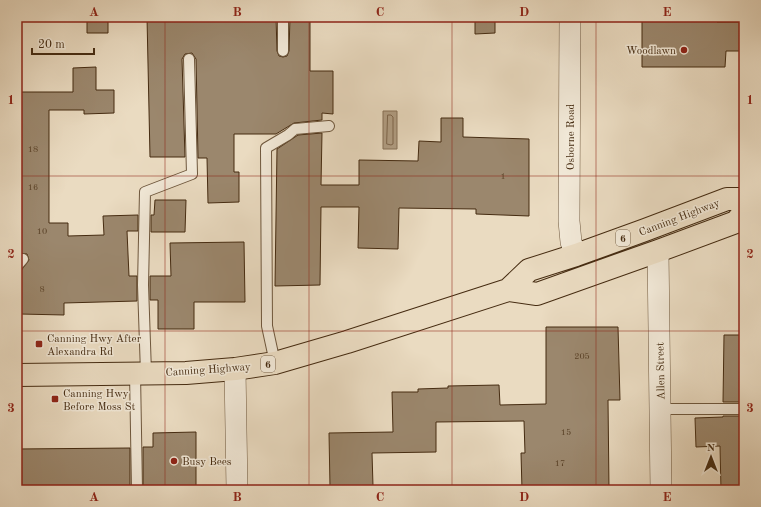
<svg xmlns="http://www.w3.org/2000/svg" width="761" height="507" viewBox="0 0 761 507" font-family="'Old Standard TT',serif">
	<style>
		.water { fill: #b29f85; stroke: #867157 }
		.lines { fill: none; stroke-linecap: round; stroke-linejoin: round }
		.shore { stroke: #7c654b; stroke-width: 1 }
		.building { fill: #9b876d; stroke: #452b11 }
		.service-casing { stroke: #6e573d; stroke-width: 12 }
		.minor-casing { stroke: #6e573d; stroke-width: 22 }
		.trunk-casing { stroke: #452b11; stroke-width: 24 }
		.service { stroke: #f1e8d7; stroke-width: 10 }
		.minor { stroke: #f1e8d7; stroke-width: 21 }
		.trunk { stroke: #eadbc1; stroke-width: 22 }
		.grid { fill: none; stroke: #8f2418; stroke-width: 1; stroke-opacity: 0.55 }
		.poi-dot { fill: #8f2418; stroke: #f1e8d7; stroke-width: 1.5 }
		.labels { text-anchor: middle; stroke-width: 3; stroke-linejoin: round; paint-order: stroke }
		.number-label { font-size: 9px; fill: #5a4228 }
		.shield { fill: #f1e8d7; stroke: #79644c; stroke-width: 1 }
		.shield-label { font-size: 10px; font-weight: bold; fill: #452b11 }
		.poi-label { font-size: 11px; fill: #452b11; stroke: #f1e8d7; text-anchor: start }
		.street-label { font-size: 11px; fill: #452b11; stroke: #f1e8d7 }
		.neatline { fill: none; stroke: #8f2418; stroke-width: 1.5 }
		.grid-label { font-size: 13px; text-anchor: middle; font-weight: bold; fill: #8f2418 }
	</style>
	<rect width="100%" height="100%" fill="#eadbc1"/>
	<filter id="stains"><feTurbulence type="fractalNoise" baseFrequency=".005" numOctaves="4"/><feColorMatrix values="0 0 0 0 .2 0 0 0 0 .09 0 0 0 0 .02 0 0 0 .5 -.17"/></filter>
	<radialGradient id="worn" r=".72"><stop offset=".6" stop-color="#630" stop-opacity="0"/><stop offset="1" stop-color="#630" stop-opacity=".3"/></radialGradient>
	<path class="water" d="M383 111H397V149H383Z"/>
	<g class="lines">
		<path class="shore" d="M388 115H391L393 117V144L391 145 387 144Z"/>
	</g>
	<path class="building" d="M87 17H108V33H87Z
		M147 17H276L277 51 279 56 283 57 287 56 289 51 290 17H310V71H333V114L322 113V120L294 123 276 134H234V172H239V202L208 203 207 158H198L196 59 192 53 185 54 182 59 185 157H150Z
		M475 17H495V33L475 34Z
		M642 17H717V22H744V51H726L725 67H642Z
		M96 67V90H114V113L84 114V110H49V223H68V236L104 235 103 216 138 215V231H127L129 276H137V301L64 303V315L20 314 19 276H20V272L29 260 27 254 20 253V240H17V92H73V68Z
		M441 118H463V137L529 139V216L476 214V209L399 208 398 249 358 248 359 207H321L320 285 275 286 277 149 298 135 322 133 321 185H359V160L418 161 419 141 441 142Z
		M155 200H186L185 232H151V215H154Z
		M244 242 245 302H194V329H158V300H150V276H171L170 243Z
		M546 327H618L620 400H608L609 490H522L521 453H525L524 421 436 422V452L372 453 373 486 330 487 329 433 393 432 392 392H418V389L448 388V386L499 385 500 405 546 404Z
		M724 335H744V402H723Z
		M723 416H744V490H721L720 446 696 447 695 418 723 417Z
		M196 432V490H143V447H153V433Z
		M130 448V490H17V449Z"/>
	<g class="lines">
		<g class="service-casing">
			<path id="service" d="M283 17V51
				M17 266 23 259
				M275 363 267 326 266 148 288 135 295 129 329 126
				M135 373 137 490
				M146 373 143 285 145 192 192 174 189 59
				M660 409H744"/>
		</g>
		<g class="minor-casing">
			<path id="minor" d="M570 17 569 221 571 242 576 255
				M658 251 661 490
				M235 369 237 490"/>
		</g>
		<g class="trunk-casing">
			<path id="trunk" d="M508 290 537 294 658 251 736 222 744 212
				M17 375 186 373 235 369 275 363 347 342 508 290 529 270 576 255 645 230 727 199H744"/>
		</g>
		<use href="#service" class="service"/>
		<use href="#minor" class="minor"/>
		<use href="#trunk" class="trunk"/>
	</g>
	<path class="grid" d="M165 17V490M309 17V490M452 17V490M596 17V490M17 176H744M17 331H744"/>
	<g class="poi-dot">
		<circle cx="684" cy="50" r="4"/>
		<rect x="35" y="340" width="8" height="8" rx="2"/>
		<rect x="51" y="395" width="8" height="8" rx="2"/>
		<circle cx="174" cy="461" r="4"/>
	</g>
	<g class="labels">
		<g class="number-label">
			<text x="33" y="152">18</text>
			<text x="503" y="179">1</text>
			<text x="33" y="190">16</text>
			<text x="42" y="234">10</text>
			<text x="42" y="292">8</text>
			<text x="582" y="359">205</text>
			<text x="566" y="435">15</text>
			<text x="560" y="466">17</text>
		</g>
		<g class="shield">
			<rect x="616" y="230" width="14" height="16" rx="3"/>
			<rect x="261" y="356" width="14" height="16" rx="3"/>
		</g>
		<g class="shield-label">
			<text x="623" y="242">6</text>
			<text x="268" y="368">6</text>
		</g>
		<g class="poi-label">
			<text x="676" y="54" text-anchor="end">Woodlawn</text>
			<text x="47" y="342">Canning Hwy After<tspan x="47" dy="13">Alexandra Rd</tspan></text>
			<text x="63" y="397">Canning Hwy<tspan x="63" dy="13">Before Moss St</tspan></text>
			<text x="182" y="465">Busy Bees</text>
		</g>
		<g class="street-label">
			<text transform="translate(570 137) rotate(-90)" y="4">Osborne Road</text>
			<text transform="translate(679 217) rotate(-21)" y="4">Canning Highway</text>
			<text transform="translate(208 369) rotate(-4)" y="4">Canning Highway</text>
			<text transform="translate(660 371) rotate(-91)" y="4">Allen Street</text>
		</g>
	</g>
	<rect width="761" height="507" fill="none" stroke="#eadbc1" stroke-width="44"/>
	<g transform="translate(711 457)" stroke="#f1e8d7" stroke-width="3" paint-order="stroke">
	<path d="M0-3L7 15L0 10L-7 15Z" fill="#452b11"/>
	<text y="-6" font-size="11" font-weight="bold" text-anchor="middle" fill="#452b11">N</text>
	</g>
	<path d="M32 48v6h62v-6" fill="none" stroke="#452b11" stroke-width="2"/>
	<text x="38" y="48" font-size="12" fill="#452b11" stroke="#f1e8d7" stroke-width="3" paint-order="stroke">20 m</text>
	<rect x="22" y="22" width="717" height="463" class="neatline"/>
	<g class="grid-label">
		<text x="94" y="16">A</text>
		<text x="237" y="16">B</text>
		<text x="380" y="16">C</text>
		<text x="524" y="16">D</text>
		<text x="667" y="16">E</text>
		<text x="11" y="104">1</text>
		<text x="750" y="104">1</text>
		<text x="11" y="258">2</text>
		<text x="750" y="258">2</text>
		<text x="11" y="412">3</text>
		<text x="750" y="412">3</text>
		<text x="94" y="501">A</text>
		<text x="237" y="501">B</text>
		<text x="380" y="501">C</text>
		<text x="524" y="501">D</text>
		<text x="667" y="501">E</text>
	</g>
	<rect width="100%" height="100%" filter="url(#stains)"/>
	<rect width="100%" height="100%" fill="url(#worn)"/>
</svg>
